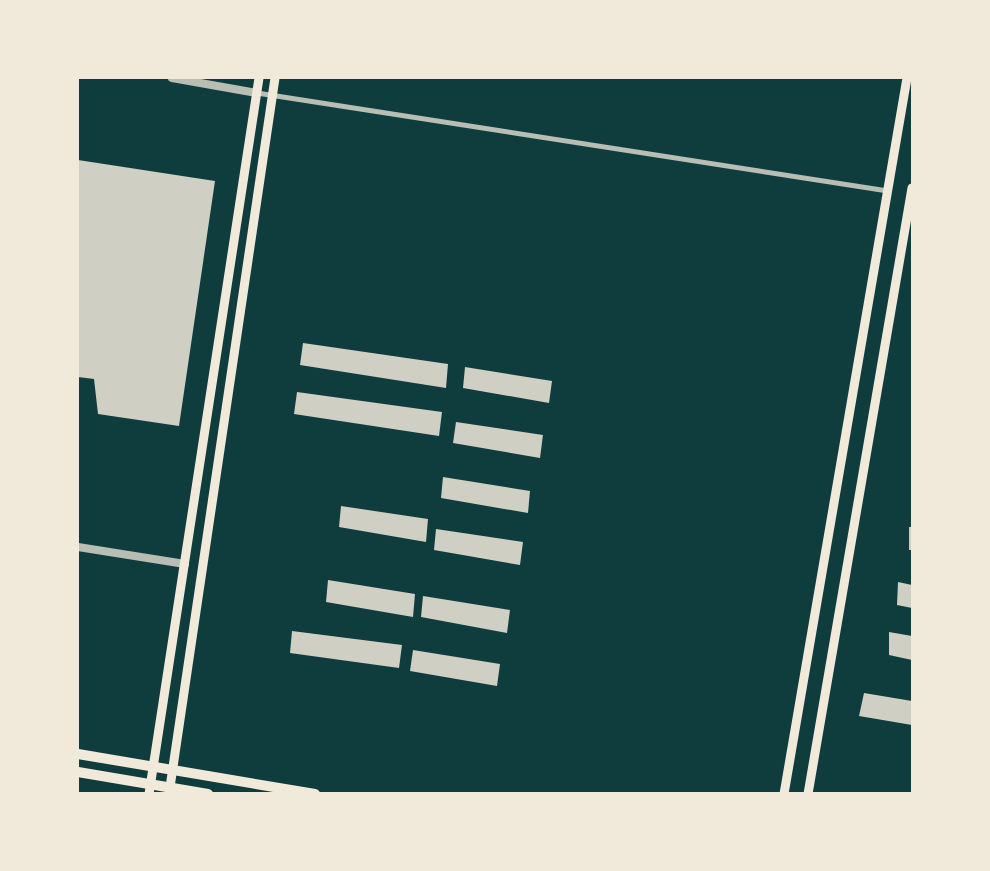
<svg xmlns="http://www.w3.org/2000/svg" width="990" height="871" viewBox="0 0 990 871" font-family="Figtree,sans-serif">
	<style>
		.building { fill: #cfcfc3 }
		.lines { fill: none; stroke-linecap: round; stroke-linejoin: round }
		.minor { stroke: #b8beb3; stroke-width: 5 }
		.tertiary { stroke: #b8beb3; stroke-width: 8 }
		.secondary { stroke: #f1e9da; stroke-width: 9 }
		.trunk { stroke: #f1e9da; stroke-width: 10 }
	</style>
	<rect width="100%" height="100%" fill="#0f3d3e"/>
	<path class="building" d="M78 160 215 181 179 426 98 414 94 379 78 377Z
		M303 343 448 364 446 388 300 365Z
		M465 367 552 381 549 403 463 388Z
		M297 392 442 412 439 436 294 414Z
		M456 422 543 435 540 458 453 443Z
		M443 477 530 491 528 513 441 498Z
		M341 506 428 519 426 542 339 527Z
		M909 527H912V550H909Z
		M436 529 523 542 520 565 434 550Z
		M328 580 415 594 413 617 326 602Z
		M898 582 912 585V608L897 605Z
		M423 596 510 610 507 633 421 617Z
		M292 631 402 645 399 668 290 653Z
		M889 632 912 636V660L889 655Z
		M413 650 500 664 497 686 410 671Z
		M864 693 912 701V725L859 716Z"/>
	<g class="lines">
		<path class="minor" d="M257 93 888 191"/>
		<path class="tertiary" d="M172 78 257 93
			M78 547 185 564"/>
		<path class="secondary" d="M149 794 259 78
			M169 794 275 78
			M784 794 907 78
			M808 794 912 188"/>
		<path class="trunk" d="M78 754 315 794
			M78 772 208 794"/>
	</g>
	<rect width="990" height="871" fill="none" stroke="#f1e9da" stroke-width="158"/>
</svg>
